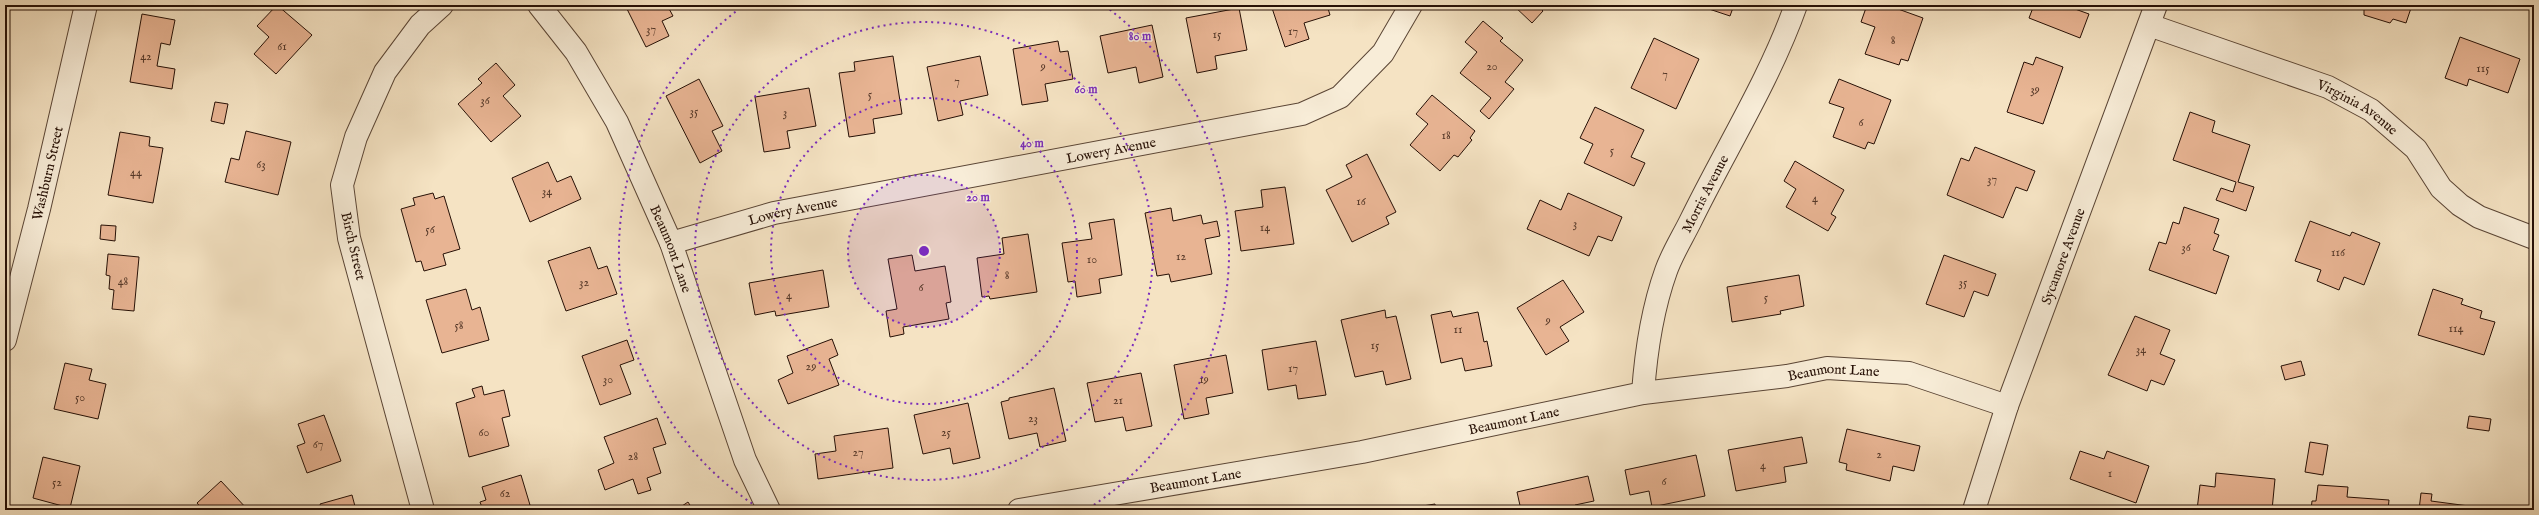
<svg xmlns="http://www.w3.org/2000/svg" width="2539" height="515" viewBox="0 0 2539 515" font-family="'IM FELL English',serif">
	<style>
		.building { fill: #e8b493; stroke: #261006 }
		.lines { fill: none; stroke-linecap: round; stroke-linejoin: round }
		.minor-casing { stroke: #5a4535; stroke-width: 24 }
		.minor { stroke: #f8edd8; stroke-width: 22 }
		.ring { fill: none; stroke: #7b2cbf; stroke-width: 2; stroke-dasharray: 2 4 }
		.labels { text-anchor: middle; stroke-width: 3; stroke-linejoin: round; paint-order: stroke }
		.number-label { font-size: 12px; fill: #563929 }
		.street-label { font-size: 14px; fill: #261006; stroke: #f8edd8 }
		.centre { fill: #7b2cbf; stroke: #f8edd8; stroke-width: 2 }
		.ring-label { font-size: 12px; text-anchor: middle; font-weight: bold; fill: #7b2cbf; stroke: #f8edd8; stroke-width: 3; stroke-linejoin: round; paint-order: stroke }
	</style>
	<rect width="100%" height="100%" fill="#f5e3c3"/>
	<filter id="stains"><feTurbulence type="fractalNoise" baseFrequency=".005" numOctaves="4"/><feColorMatrix values="0 0 0 0 .2 0 0 0 0 .09 0 0 0 0 .02 0 0 0 .5 -.17"/></filter>
	<radialGradient id="worn" r=".72"><stop offset=".6" stop-color="#630" stop-opacity="0"/><stop offset="1" stop-color="#630" stop-opacity=".3"/></radialGradient>
	<path class="building" d="M277 5 312 35 276 74 254 54 269 37 257 26Z
		M625 5H667L673 16 662 21 669 36 646 47Z
		M690 5H712L691 9Z
		M1271 5H1327L1330 15 1304 23 1309 39 1285 47Z
		M1513 5H1537L1543 11 1532 23Z
		M1697 5H1734L1730 16Z
		M1867 5H1887L1923 18 1908 61 1901 59 1899 65 1865 54 1875 27 1861 22Z
		M2034 5H2076L2075 9 2089 14 2080 38 2029 18Z
		M2353 5H2412L2406 23 2393 19 2390 23 2364 15V9Z
		M1239 8 1247 50 1215 56 1217 69 1197 73 1186 18Z
		M142 14 175 20 170 45 161 43 157 66 175 69 172 89 130 82Z
		M1483 21 1503 38 1500 41 1523 60 1505 82 1514 89 1489 119 1480 111 1491 98 1460 73 1477 52 1465 42Z
		M1152 25 1163 77 1139 83 1136 67 1108 73 1100 36Z
		M2460 37 2520 59 2508 93 2469 79 2467 86 2445 78Z
		M1654 38 1699 59 1676 109 1631 88Z
		M1058 41 1060 52 1068 51 1073 79 1045 84 1048 101 1022 105 1013 49Z
		M893 56 902 114 873 119 875 133 849 137 839 73 855 71 854 62Z
		M980 56 988 95 960 101 963 115 938 121 927 67Z
		M2036 57 2063 67 2043 124 2007 112 2024 62 2033 65Z
		M496 63 515 85 503 96 521 116 491 142 458 104 482 83 478 79Z
		M699 79 723 126 712 131 722 151 700 163 666 96Z
		M1839 79 1891 100 1874 144 1868 142 1865 149 1833 137 1844 108 1829 103Z
		M809 88 816 126 787 131 790 148 764 152 755 97Z
		M1432 95 1475 131 1470 138 1472 140 1458 157 1454 155 1440 171 1410 145 1428 124 1416 114Z
		M215 102 228 104 224 124 211 121Z
		M1595 107 1644 130 1631 157 1645 163 1634 186 1584 163 1593 144 1580 138Z
		M2190 112 2215 121 2212 132 2250 145 2238 182 2254 187 2246 211 2216 200 2221 188 2233 192 2236 182 2173 160Z
		M246 131 291 142 278 195 225 182 231 158 239 160Z
		M120 132 150 137 149 146 163 148 153 203 108 195Z
		M1975 147 2035 171 2027 191 2016 187 2003 218 1947 195 1961 158 1969 161Z
		M1367 154 1396 212 1386 217 1389 224 1352 242 1326 190 1352 177 1346 165Z
		M1795 161 1844 190 1831 214 1836 217 1828 231 1786 207 1796 189 1784 181Z
		M548 162 557 182 571 176 581 199 530 222 512 178Z
		M1285 187 1294 244 1241 251 1235 211 1263 207 1261 190Z
		M433 193 435 199 444 196 460 249 443 254 446 265 424 271 421 261 416 262 401 209 415 205 413 198Z
		M1568 193 1622 217 1612 241 1598 236 1589 256 1527 229 1540 200 1561 210Z
		M2184 207 2219 219 2214 233 2219 235 2213 250 2229 256 2216 294 2149 270 2159 242 2166 244 2173 222 2179 224Z
		M1171 208 1173 221 1201 215 1203 224 1217 221 1220 236 1205 239 1212 274 1171 282 1169 274 1157 276 1145 213Z
		M1114 219 1122 275 1099 279 1101 293 1077 297 1075 281 1068 282 1062 243 1092 239 1089 223Z
		M2310 221 2350 236 2352 232 2380 243 2364 285 2344 277 2339 290 2317 281 2321 270 2295 261Z
		M101 225 116 226 115 241 100 239Z
		M1028 234 1037 292 990 299 989 296 982 297 977 258 1004 254 1002 238Z
		M590 247 598 269 607 266 617 294 566 311 548 261Z
		M108 254 139 257 134 311 112 309 114 290 109 289 110 276 106 275Z
		M912 255 915 271 945 266 951 302 946 303 949 319 903 327 904 334 890 337 886 311 897 309 888 259Z
		M1944 255 1996 274 1988 296 1974 291 1964 317 1926 304Z
		M823 270 829 307 776 316 775 311 755 315 749 283Z
		M1799 275 1804 306 1780 311 1781 314 1732 322 1727 287Z
		M1563 280 1584 312 1560 327 1569 341 1546 355 1517 308Z
		M466 289 472 310 480 307 489 340 442 353 426 300Z
		M2433 289 2463 299 2461 304 2482 311 2480 318 2495 322 2484 355 2418 335Z
		M1385 310 1386 318 1396 316 1411 379 1386 385 1383 371 1355 377 1341 320Z
		M1451 311 1453 317 1478 312 1484 342 1487 341 1492 366 1465 371 1462 358 1441 363 1431 315Z
		M2135 316 2170 330 2160 354 2175 360 2164 385 2151 380 2147 391 2108 375Z
		M832 339 838 355 829 359 839 385 788 404 778 380 793 373 787 356Z
		M627 340 634 360 620 365 631 394 600 405 582 356Z
		M1316 341 1326 395 1298 399 1296 385 1268 390 1262 350Z
		M1226 355 1233 393 1206 398 1209 414 1184 419 1174 365Z
		M2301 361 2305 375 2285 380 2281 366Z
		M65 363 92 369 89 380 106 384 98 419 54 409Z
		M1141 373 1152 426 1126 431 1123 417 1095 422 1087 383Z
		M482 386 484 395 504 390 510 416 502 418 509 446 469 457 456 403 475 397 472 389Z
		M1054 388 1066 441 1040 447 1037 433 1009 439 1001 402 1009 400V398Z
		M968 403 980 458 953 464 950 448 923 454 914 415Z
		M324 415 341 461 307 473 297 446 305 443 298 424Z
		M2469 416 2491 419 2489 431 2467 428Z
		M657 418 666 444 653 448 661 473 647 478 651 490 638 494 633 479 605 490 598 470 614 463 604 437Z
		M888 428 893 468 818 479 815 454 836 451 834 436Z
		M1847 429 1920 446 1914 471 1893 466 1890 481 1846 470 1847 464 1839 462Z
		M1802 437 1807 463 1784 467 1786 482 1736 491 1728 450Z
		M2310 442 2328 445 2323 475 2305 472Z
		M2080 451 2104 459 2107 451 2149 466 2136 503 2070 479Z
		M1696 455 1705 496 1652 507 1649 491 1630 495 1625 470Z
		M43 457 80 466 70 508 33 498Z
		M2216 473 2275 479 2272 510H2197L2200 485 2215 487Z
		M521 475 530 505 516 510H483L480 502 486 500 482 487Z
		M1588 476 1594 501 1575 505 1576 510H1521L1517 492Z
		M221 481 248 510H203L197 503Z
		M2318 485 2348 487 2347 497 2389 500 2388 510H2311L2312 501H2316Z
		M2421 493 2432 494 2431 501 2499 510H2419Z
		M352 495 356 510H322L320 504Z
		M688 502 693 510H676Z
		M1435 504 1436 510H1398Z"/>
	<g class="lines">
		<g class="minor-casing">
			<g id="minor">
				<path id="s1" d="M539 5 576 52 617 122 671 243 745 460 769 510"/>
				<path id="s2" d="M2149 25 2328 87 2371 110 2416 149 2441 188 2460 205 2479 217 2534 238"/>
				<path id="s3" d="M671 243 774 213 1302 114 1340 97 1383 53 1411 5"/>
				<path id="s4" d="M5 340 39 209 86 5"/>
				<path id="s5" d="M1643 393C1646 351 1652 310 1666 271 1672 254 1682 238 1690 222 1725 150 1769 81 1796 5"/>
				<path d="M423 510 349 238 342 185 356 137 385 72 420 25 442 5"/>
				<path id="s6" d="M1019 510 1362 452 1643 393 1787 376 1827 368 1909 373 2007 406"/>
				<path id="s7" d="M1974 510 2007 406 2156 5"/>
			</g>
		</g>
		<use href="#minor" class="minor"/>
	</g>
	<circle cx="924" cy="251" r="76" fill="#7b2cbf" fill-opacity=".12"/>
	<g class="ring">
		<circle cx="924" cy="251" r="76"/>
		<circle cx="924" cy="251" r="153"/>
		<circle cx="924" cy="251" r="229"/>
		<path d="M762 510A305 305 0 0 1 743 6M1105 6A305 305 0 0 1 1086 510"/>
	</g>
	<g class="labels">
		<g class="number-label">
			<text x="651" y="33">37</text>
			<text x="1293" y="35">17</text>
			<text x="1217" y="38">15</text>
			<text x="1893" y="44">8</text>
			<text x="282" y="50">61</text>
			<text x="146" y="60">42</text>
			<text x="1043" y="70">9</text>
			<text x="1492" y="70">20</text>
			<text x="2483" y="72">115</text>
			<text x="1665" y="78">7</text>
			<text x="957" y="85">7</text>
			<text x="2035" y="93">39</text>
			<text x="870" y="98">5</text>
			<text x="485" y="104">36</text>
			<text x="694" y="115">35</text>
			<text x="785" y="116">3</text>
			<text x="1861" y="126">6</text>
			<text x="1446" y="139">18</text>
			<text x="1612" y="154">5</text>
			<text x="261" y="168">63</text>
			<text x="136" y="176">44</text>
			<text x="1992" y="183">37</text>
			<text x="547" y="195">34</text>
			<text x="1815" y="202">4</text>
			<text x="1361" y="205">16</text>
			<text x="1575" y="227">3</text>
			<text x="1265" y="231">14</text>
			<text x="430" y="233">56</text>
			<text x="2186" y="251">36</text>
			<text x="2338" y="256">116</text>
			<text x="1181" y="260">12</text>
			<text x="1092" y="263">10</text>
			<text x="1007" y="279">8</text>
			<text x="123" y="285">48</text>
			<text x="584" y="286">32</text>
			<text x="1963" y="286">35</text>
			<text x="921" y="291">6</text>
			<text x="789" y="299">4</text>
			<text x="1766" y="301">5</text>
			<text x="1548" y="324">9</text>
			<text x="459" y="329">58</text>
			<text x="2456" y="332">114</text>
			<text x="1458" y="333">11</text>
			<text x="1375" y="349">15</text>
			<text x="2141" y="353">34</text>
			<text x="811" y="370">29</text>
			<text x="1293" y="372">17</text>
			<text x="608" y="383">30</text>
			<text x="1204" y="383">19</text>
			<text x="80" y="401">50</text>
			<text x="1118" y="404">21</text>
			<text x="1033" y="422">23</text>
			<text x="484" y="436">60</text>
			<text x="946" y="436">25</text>
			<text x="318" y="448">67</text>
			<text x="858" y="456">27</text>
			<text x="1879" y="458">2</text>
			<text x="633" y="460">28</text>
			<text x="1763" y="469">4</text>
			<text x="2110" y="477">1</text>
			<text x="1664" y="485">6</text>
			<text x="57" y="486">52</text>
			<text x="505" y="497">62</text>
		</g>
		<g class="street-label">
			<text dy="5" stroke="none"><textPath href="#s2" startOffset="225">Virginia Avenue</textPath></text>
			<text dy="5" stroke="none"><textPath href="#s3" startOffset="450">Lowery Avenue</textPath></text>
			<text dy="5" stroke="none"><textPath href="#s4" startOffset="172">Washburn Street</textPath></text>
			<text dy="5" stroke="none"><textPath href="#s5" startOffset="211">Morris Avenue</textPath></text>
			<text dy="5" stroke="none"><textPath href="#s3" startOffset="126">Lowery Avenue</textPath></text>
			<text transform="translate(354 246) rotate(77)" y="5">Birch Street</text>
			<text dy="5" stroke="none"><textPath href="#s1" startOffset="279">Beaumont Lane</textPath></text>
			<text dy="5" stroke="none"><textPath href="#s7" startOffset="269">Sycamore Avenue</textPath></text>
			<text dy="5" stroke="none"><textPath href="#s6" startOffset="827">Beaumont Lane</textPath></text>
			<text dy="5" stroke="none"><textPath href="#s6" startOffset="503">Beaumont Lane</textPath></text>
			<text dy="5" stroke="none"><textPath href="#s6" startOffset="179">Beaumont Lane</textPath></text>
		</g>
	</g>
	<circle cx="924" cy="251" r="6" class="centre"/>
	<g class="ring-label">
		<text x="1140" y="40">80 m</text>
		<text x="1086" y="93">60 m</text>
		<text x="1032" y="147">40 m</text>
		<text x="978" y="201">20 m</text>
	</g>
	<rect width="2539" height="515" fill="none" stroke="#f5e3c3" stroke-width="20"/>
	<rect x="6" y="6" width="2527" height="503" fill="none" stroke="#261006" stroke-width="2"/>
	<rect x="10" y="10" width="2519" height="495" fill="none" stroke="#261006"/>
	<rect width="100%" height="100%" filter="url(#stains)"/>
	<rect width="100%" height="100%" fill="url(#worn)"/>
</svg>
